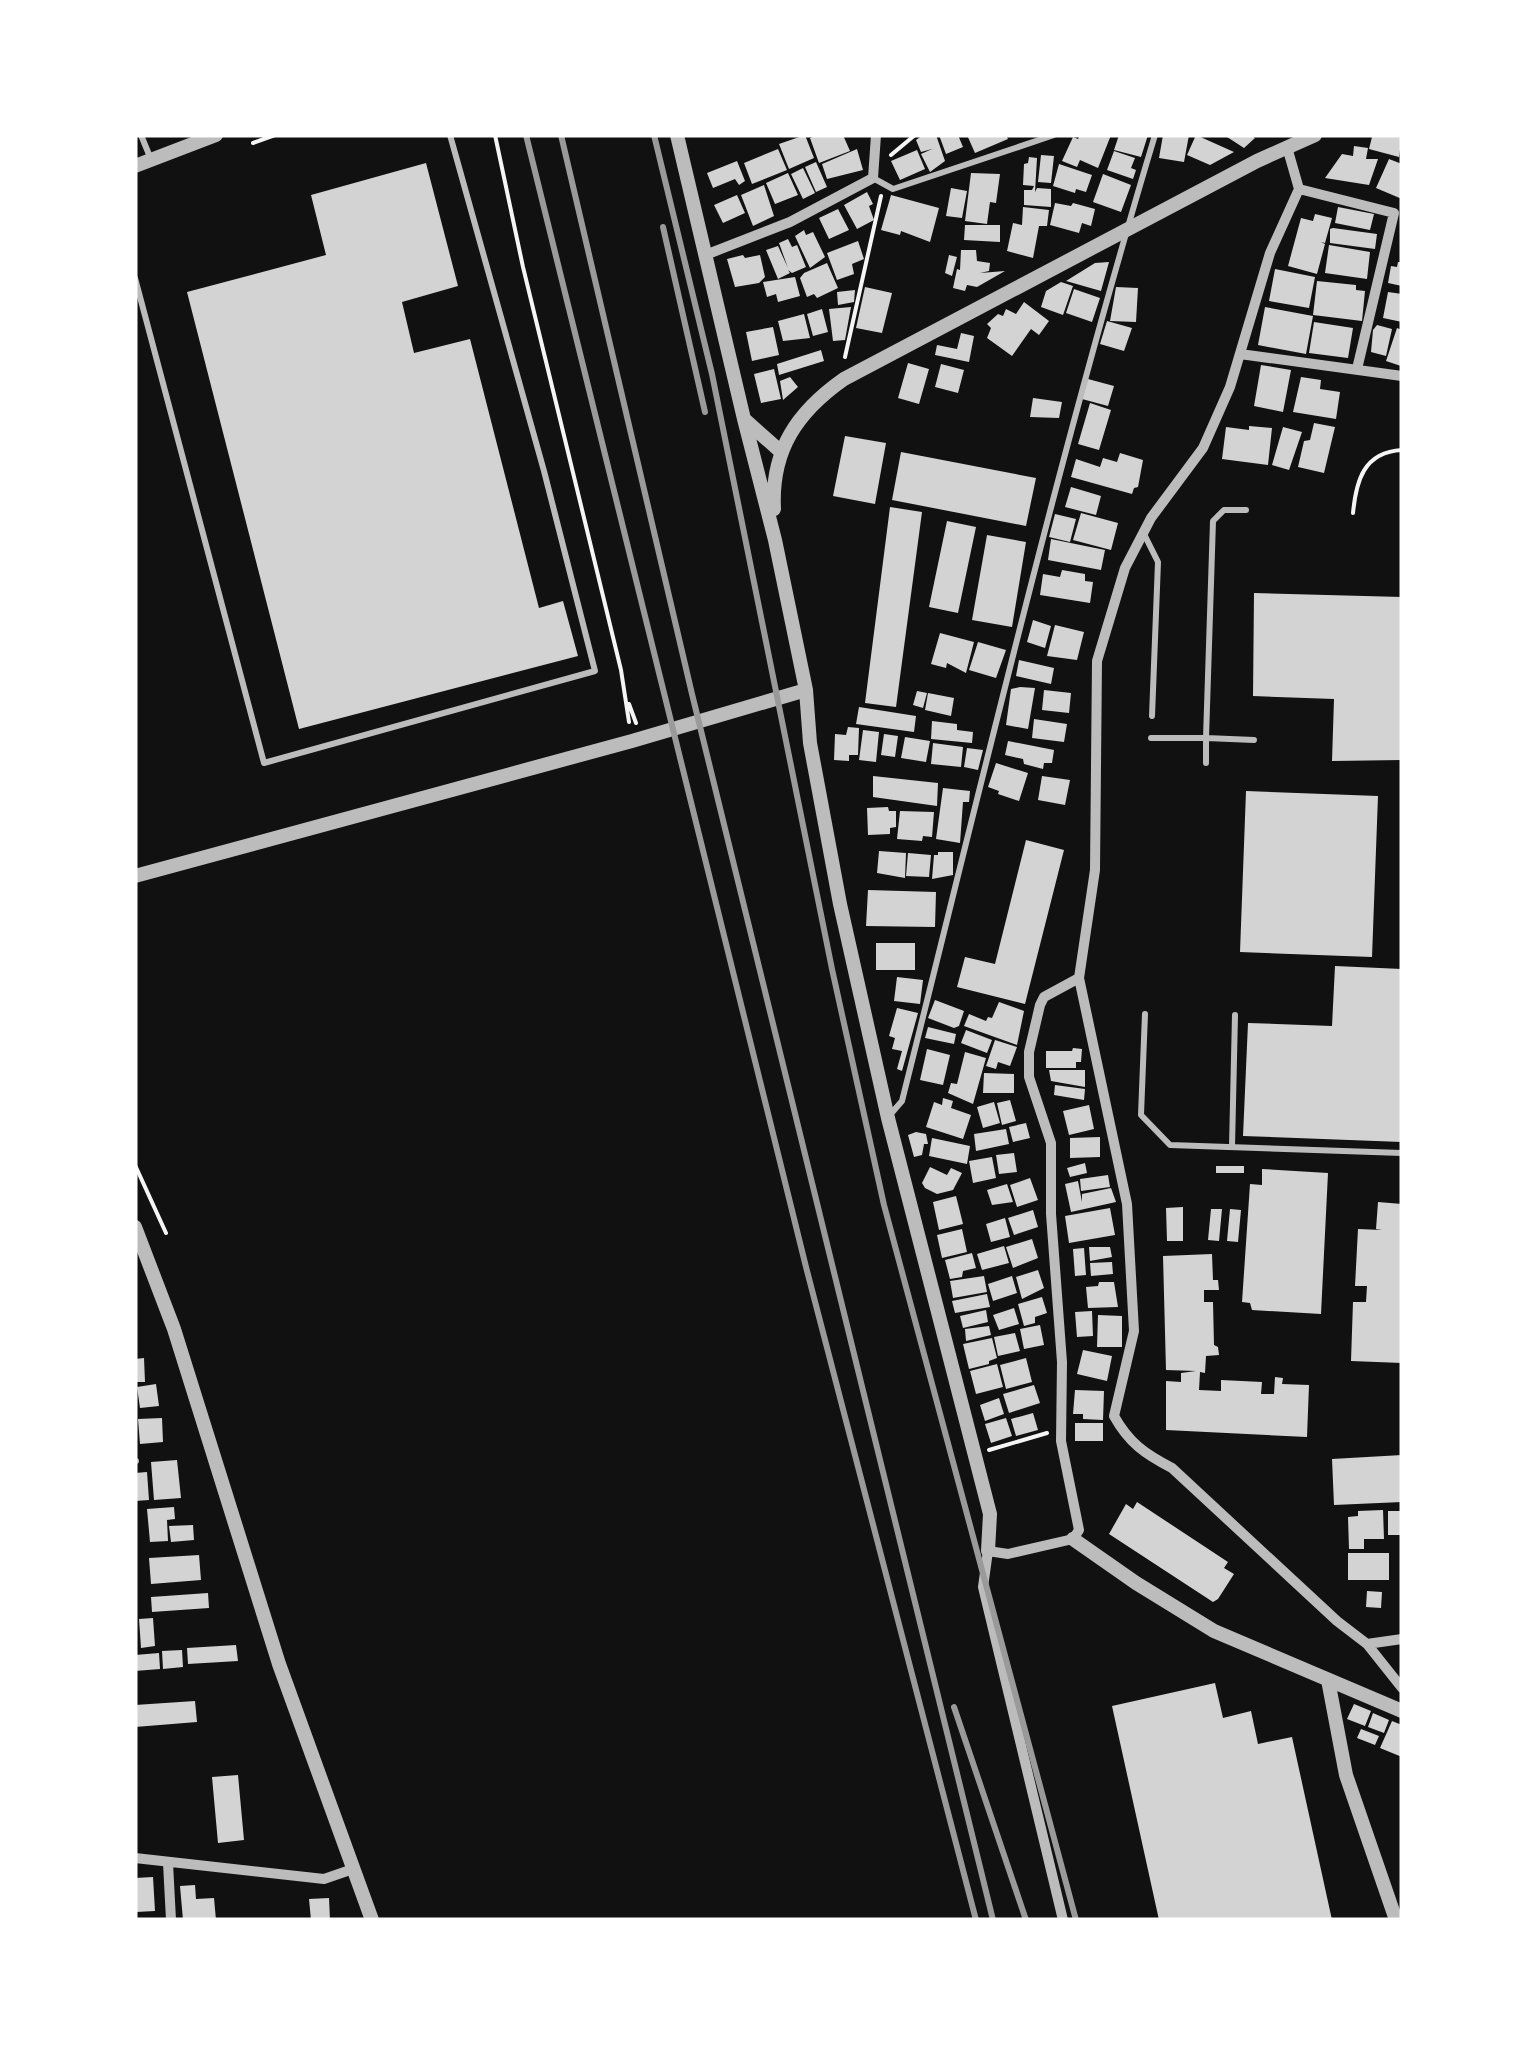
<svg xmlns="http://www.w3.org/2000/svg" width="1537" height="2055" viewBox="0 0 1537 2055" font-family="Overpass,sans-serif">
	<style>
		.building { fill: #d3d3d3 }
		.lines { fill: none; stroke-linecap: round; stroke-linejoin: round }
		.path { stroke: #f5f5f5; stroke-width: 4 }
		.service { stroke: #bcbcbc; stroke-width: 6 }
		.minor { stroke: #bcbcbc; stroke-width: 10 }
		.tertiary { stroke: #bcbcbc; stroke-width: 14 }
		.rail { stroke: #9a9a9a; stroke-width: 6 }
	</style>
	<rect width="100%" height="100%" fill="#111"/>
	<path class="building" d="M805 135 814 158 789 169 779 144Z
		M817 135H843L850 151 819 163 810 138Z
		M923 135H936L945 161 930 172 921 154 932 149 921 152 916 140Z
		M939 135H958L963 147 946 154Z
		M967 135H1006L1008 139 975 153Z
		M1080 135H1111L1098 168 1080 160 1077 167 1062 161 1073 137 1078 139Z
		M1119 135H1148L1141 157 1114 150Z
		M1163 135H1189L1184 162 1159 158Z
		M1196 135 1234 152 1210 165 1187 155Z
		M1224 135H1250L1255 138 1244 148Z
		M1378 135H1402L1399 157 1369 149 1372 137Z
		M1354 146 1368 148 1366 159H1378L1369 185 1325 178 1342 154 1353 156Z
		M778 149 787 170 752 184 744 163Z
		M857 149 863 170 827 179 822 164Z
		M917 150 925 169 900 180 891 161Z
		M1114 151 1135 158 1131 168 1136 170 1133 179 1107 170Z
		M1041 155 1054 156 1051 183 1038 182Z
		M1029 157 1037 158 1035 192 1037 188 1051 189V207L1024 205V190H1032L1034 186 1023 185 1024 164 1028 163Z
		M1389 159 1402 164V199L1376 188Z
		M737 161 745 181 739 185 735 179 713 188 707 173Z
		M816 162 827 187 816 192 805 167Z
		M426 163 458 286 402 302 414 353 470 339 539 608 563 601 578 656 299 729 187 292 326 255 311 195Z
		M1059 164 1092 175 1086 192 1076 189 1075 193 1053 186Z
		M803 168 815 193 803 199 791 174Z
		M788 173 798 195 775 204 766 183Z
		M971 173 1000 174 996 203 990 202 987 224 965 221Z
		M1103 174 1131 185 1121 212 1093 202Z
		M764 185 774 216 753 226 741 195Z
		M951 188 967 191 962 218 946 216Z
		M867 192 873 204 869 206 874 220 857 229 844 205Z
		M737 195 745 213 723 223 714 205Z
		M891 195 939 208 930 242 901 231 900 235 881 230Z
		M1055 203 1071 206 1073 203 1095 209 1091 226 1082 223 1079 233 1050 225Z
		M1023 207 1049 210 1047 226H1039L1033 258 1007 251 1013 223 1022 225Z
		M1338 207 1374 214 1370 230 1335 223Z
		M838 209 849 230 829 239 819 218Z
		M1315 214 1332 218 1325 243 1321 242 1325 244 1317 274 1288 266 1301 218 1313 221Z
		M965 225H1000V242L964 240Z
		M1333 228 1377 234 1375 249 1330 243V229Z
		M804 230 806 235 813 232 825 257 810 268 795 236Z
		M788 239 792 247 797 245 806 267 792 273 788 270 790 273 778 279 766 250 778 246 788 268 779 243Z
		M858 241 864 259 852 264 854 274 837 280 827 253Z
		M1329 245 1370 252 1367 279 1325 273Z
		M961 250H976L977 261 990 263 989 271 980 273 1005 271 977 287 967 285 965 291 953 288 957 269 960 270Z
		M743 255 745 258 760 255 765 277 759 283 735 287 727 259Z
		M949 255 957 257 952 276 945 273Z
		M1109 262 1101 291 1066 281 1095 263Z
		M1398 262H1402V286L1388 283 1391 266 1397 267Z
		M827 263 838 288 817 298 814 294 807 297 800 278 804 273Z
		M1275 269 1315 277 1309 308 1269 301Z
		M795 277 800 296 778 302 776 294 767 297 763 282Z
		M1317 281 1356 285V290L1365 291 1362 321 1313 315Z
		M1061 282 1073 286 1063 315 1041 307 1046 291Z
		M865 287 892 293 882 333 856 328Z
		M1116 287 1138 288 1136 322 1110 321Z
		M1074 289 1100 298 1092 322 1066 313Z
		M855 290 854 302 838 305 837 292Z
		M1388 292 1402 294V322L1383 318Z
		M1024 302 1049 321 1039 335 1031 329 1012 356 987 338 991 328 987 324 998 314 1003 316 1006 309 1016 314Z
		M851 307 845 340 833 341 829 309Z
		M1265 307 1313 316 1306 354 1258 345Z
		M822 309 828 332 813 336 807 314Z
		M804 314 810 338 783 341 778 321Z
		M1107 321 1132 328 1124 351 1100 344Z
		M1314 322 1353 328 1348 358 1309 353Z
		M1377 325 1392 329 1386 356 1371 352 1373 330Z
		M773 327 779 355 752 361 746 332Z
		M1397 328 1402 330 1401 366 1386 361Z
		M961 333 974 336 969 362 935 355 937 345 957 349Z
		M821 350 824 361 779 375 777 364Z
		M908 363 929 369 919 404 898 398Z
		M941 364 964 370 958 393 935 387Z
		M1261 365 1291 370 1283 412 1254 406Z
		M774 369 781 399 761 403 754 374Z
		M790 377 798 387 783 400 780 381Z
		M1301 377 1321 380 1320 389 1340 392 1336 419 1293 412Z
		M1088 379 1114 386 1108 406 1082 399Z
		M1033 398 1062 402 1059 418 1030 417Z
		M1090 403 1111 410 1099 450 1078 444Z
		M1314 423 1335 427 1324 473 1298 467 1304 441 1310 440Z
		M1249 426 1272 428 1268 465 1222 459 1226 427 1249 430Z
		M1283 427 1302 432 1289 470 1272 465Z
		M845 436 886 443 875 504 833 496Z
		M901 452 1036 478 1026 526 892 500Z
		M1120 453 1143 460 1138 487 1134 488 1132 494 1071 477 1076 459 1100 467 1103 458 1117 462Z
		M1071 487 1101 496 1096 515 1065 507Z
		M890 507 922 512 896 707 865 703Z
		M1081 513 1118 523 1111 550 1073 540Z
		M1055 514 1076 519 1070 542 1049 537Z
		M947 521 976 527 958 613 929 607Z
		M987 535 1026 542 1012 627 972 620Z
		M1051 539 1105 550 1101 570 1048 560Z
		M1062 570 1085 574V581L1093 582 1090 603 1040 595 1043 574 1060 577Z
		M1254 593 1402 597V760L1332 761 1334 699 1253 696Z
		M1033 620 1051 626 1045 648 1027 642Z
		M1055 625 1084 632 1077 660 1047 656Z
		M940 633 974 642 966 673 947 663 946 668 931 664Z
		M978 642 1006 650 996 678 969 670Z
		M1019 660 1054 668 1051 684 1016 676Z
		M1020 687 1035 688 1028 729 1006 725 1011 689Z
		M1044 690 1071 693 1069 713 1042 710Z
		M917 691 927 693 923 708 913 705Z
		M928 693 954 698 951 716 925 710Z
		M859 707 916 716 914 732 856 724Z
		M1034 719 1067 724 1064 742 1032 738Z
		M932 721 957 724V730L973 732 972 743 931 739Z
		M848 727 859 728 858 755H849V761L834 760 835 734 846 735Z
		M863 730 879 732 876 762 859 760Z
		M884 734 898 736 895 757 881 755Z
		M905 737 930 741 926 762 901 758Z
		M1008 741 1054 750 1052 763H1044L1043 769 1024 764 1023 759 1005 755Z
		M933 743 963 747 961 767 931 764Z
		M967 748 983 750 978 770 964 767Z
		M996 763 1028 773 1019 801 998 794 999 791 988 787Z
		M873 776 938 783 937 806 873 797Z
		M1042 776 1070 780 1065 805 1038 800Z
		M943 788 970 791 969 802H963L960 843 936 839Z
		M1246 791 1378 796 1372 957 1240 952Z
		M888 807 889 811H896V827L890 828V834L868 835 867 808Z
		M900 811 934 812 932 837 923 836 922 841 897 839Z
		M1026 840 1064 850 1025 1004 957 987 965 957 995 964Z
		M879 851 906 853 905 878 877 873Z
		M938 852H953V875L932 879 934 855H938Z
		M908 853 931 855 929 877 906 876Z
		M868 890 936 892 935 927 866 926Z
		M876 943H915V970H876Z
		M1335 966 1402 969V1142L1243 1136 1248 1023 1332 1026Z
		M897 977 923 980 920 1004 894 1001Z
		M935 1000 964 1011 959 1026 954 1028 928 1018Z
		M999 1002 1024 1011 1017 1045 964 1026 969 1014 986 1021 988 1017 992 1018Z
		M897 1008 918 1013 902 1071 897 1069 902 1051 892 1049 895 1038 889 1036Z
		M928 1027 956 1034 954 1044 925 1038Z
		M966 1030 992 1040 987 1053 961 1043Z
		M995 1040 1017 1047 1010 1066 998 1062 996 1069 986 1066Z
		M1073 1048 1082 1049 1081 1062H1076V1068H1046V1051H1072Z
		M927 1049 950 1055 943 1085 920 1080Z
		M965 1052 986 1058 973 1104 948 1093 951 1083 957 1084Z
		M1049 1070H1085V1087L1051 1081Z
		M984 1073 1014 1074V1093H983Z
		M1055 1085 1085 1089 1084 1100 1054 1095Z
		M943 1098 953 1101 951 1108 971 1115 963 1139 926 1127 934 1102 942 1105Z
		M1010 1100 1016 1121 1002 1125 997 1103Z
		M994 1102 1000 1123 983 1128 977 1107Z
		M1089 1105 1094 1129 1069 1135 1063 1111Z
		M1026 1123 1030 1138 1013 1142 1009 1127Z
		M1006 1129 1009 1144 976 1151 974 1134Z
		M916 1132 926 1134 928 1144H924L922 1155 914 1157 908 1135Z
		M1100 1137V1157L1070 1158V1138Z
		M932 1138 970 1146 967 1164 929 1156Z
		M1014 1153 1017 1172 999 1174 996 1155Z
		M992 1157 996 1178 973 1183 969 1161Z
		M1085 1163 1087 1173 1070 1177 1067 1168Z
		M1216 1166H1244V1173H1216Z
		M930 1167 947 1175 951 1168 962 1173 953 1190 937 1194 925 1188 922 1183Z
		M1262 1169 1328 1173 1321 1314 1252 1310 1250 1303 1242 1302 1250 1184 1262 1185Z
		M1108 1175 1110 1187 1081 1191 1080 1179Z
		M1030 1178 1038 1200 1017 1207 1010 1185Z
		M1078 1181 1082 1202V1194L1111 1188 1116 1202 1071 1212 1065 1184Z
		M1007 1184 1013 1202 992 1205 987 1190Z
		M956 1196 963 1224 939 1230 933 1202Z
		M1378 1202 1402 1204V1363L1351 1361 1353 1302H1366L1367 1286H1355L1358 1229 1382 1230 1376 1229Z
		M1183 1207V1241H1167L1166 1208Z
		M1110 1208 1115 1235 1069 1243 1065 1216Z
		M1211 1209H1222L1219 1241 1208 1240Z
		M1230 1209 1241 1210 1238 1242 1227 1241Z
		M1033 1210 1038 1227 1014 1235 1008 1218Z
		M1005 1218 1010 1237 991 1242 986 1224Z
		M962 1229 967 1252 942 1258 937 1235Z
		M1032 1239 1038 1258 1013 1268 1006 1247Z
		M1004 1246 1009 1263 982 1270 977 1254Z
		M1089 1247H1110L1112 1257 1090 1261Z
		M1084 1248 1086 1275 1075 1276 1073 1249Z
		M972 1253 976 1268 963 1271 962 1277 950 1279 945 1260Z
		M1212 1254 1213 1280H1218L1219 1290H1204V1302H1213L1214 1345 1218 1347 1219 1355 1206 1356 1205 1373 1200 1372 1199 1390 1221 1391V1380L1262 1382 1261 1394H1274L1275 1377 1283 1378 1282 1384 1309 1385 1307 1437 1166 1430V1381L1181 1382V1373L1196 1371 1166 1370 1163 1256Z
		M1112 1262 1113 1274 1091 1276 1090 1263Z
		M1038 1270 1044 1288 1022 1299 1016 1277Z
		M984 1276 987 1292 953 1298 950 1281Z
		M1012 1276 1017 1293 993 1301 988 1284Z
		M1099 1282H1114L1118 1307 1088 1308 1086 1287 1098 1286Z
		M987 1294 990 1307 955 1313 952 1301Z
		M1042 1297 1047 1313 1035 1317V1323L1024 1326 1018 1304Z
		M1014 1308 1019 1324 999 1330 993 1315Z
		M986 1310 988 1322 963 1328 960 1316Z
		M1092 1311 1093 1336 1077 1337 1075 1312Z
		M1098 1315 1122 1316V1347H1097Z
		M1040 1325 1044 1345 1024 1349 1020 1329Z
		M989 1326 991 1335 966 1341 965 1329Z
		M1015 1333 1020 1351 998 1356 994 1337Z
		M992 1338 997 1358 989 1361V1364L969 1369 963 1344Z
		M1083 1350 1112 1356 1107 1381 1077 1374Z
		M144 1358 145 1382H135V1359Z
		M1026 1358 1032 1382 1006 1389 1000 1365Z
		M997 1364 1003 1387 976 1394 970 1371Z
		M156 1384 159 1406 140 1408 137 1387Z
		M1034 1385 1040 1403 1009 1413 1003 1394Z
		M1075 1390 1104 1391 1103 1420 1083 1419V1414H1073Z
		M999 1398 1004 1414 985 1421 980 1405Z
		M1033 1413 1038 1430 1016 1436 1011 1419Z
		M162 1418 163 1442 140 1444 138 1419Z
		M1006 1418 1012 1436 991 1443 985 1424Z
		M1075 1423H1103V1441H1075Z
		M1402 1455V1502L1334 1505 1332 1459Z
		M177 1460 181 1498 154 1500 151 1462Z
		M147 1472 149 1500 135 1501V1473Z
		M1137 1502 1228 1562 1224 1568 1234 1574 1218 1599 1213 1602 1109 1534 1126 1504 1133 1509Z
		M174 1507 175 1519 167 1520 168 1541 150 1542 147 1509Z
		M1383 1510 1384 1539H1364V1549H1349L1348 1517 1358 1516V1511Z
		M1388 1511H1400L1402 1535H1388Z
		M193 1525 194 1540 171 1542 169 1526Z
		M1348 1553H1389V1580H1348Z
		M199 1555 201 1580 151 1584 149 1558Z
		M1367 1591 1382 1592 1381 1608 1366 1607Z
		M208 1593 209 1608 152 1612 151 1597Z
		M153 1618 155 1646 141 1648 139 1619Z
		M236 1645 238 1661 188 1664 187 1648Z
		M182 1650 183 1667 163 1669 162 1651Z
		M159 1653 160 1669 135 1671V1655Z
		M1215 1683 1223 1718 1251 1711 1258 1744 1292 1737 1332 1920H1159L1112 1706Z
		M195 1701 197 1722 135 1727V1705Z
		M1354 1704 1371 1711 1365 1726 1347 1719Z
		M1373 1713 1389 1720 1384 1733 1368 1727Z
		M1392 1721 1402 1725V1757L1380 1748Z
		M1361 1729 1379 1736 1375 1745 1357 1738Z
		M238 1775 244 1840 218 1843 212 1777Z
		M153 1877 155 1911 136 1912 135 1878Z
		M195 1885 196 1899 214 1898 216 1920H183L180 1886Z
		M329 1898 330 1920H311L309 1899Z"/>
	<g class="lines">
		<path class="path" d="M495 135 523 267 621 670 629 722
			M253 143 275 135
			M891 155 915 135
			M845 357 881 196
			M1353 513C1356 482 1363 452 1402 450
			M629 704 636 723
			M135 1165 166 1233
			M989 1450 1047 1433"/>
		<path class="service" d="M141 135 150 157
			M873 178 893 189 1054 135
			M135 278 264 763 595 671 544 471 450 135
			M1246 510H1224L1213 521 1206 738 1254 740
			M1144 534 1158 562 1152 716
			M1151 738H1206V763
			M1145 1014 1141 1115 1170 1145 1402 1153
			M889 1116 902 1101C983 778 1059 454 1155 135
			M1232 1147 1235 1015
			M135 1461H136"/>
		<path class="minor" d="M1287 147 1299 189 1270 253 1230 387 1203 448 1151 518 1125 568 1097 661 1095 870 1079 978 1127 1204 1134 1331 1114 1416C1129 1443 1145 1454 1172 1468L1337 1621 1367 1644 1402 1688
			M1299 189 1394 213 1357 369
			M708 254 790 222 873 178 876 135
			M1240 354 1402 376
			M1367 1644 1402 1639
			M135 1858 324 1879 353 1869
			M168 1863 171 1920
			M1063 1920 983 1587 988 1551 1008 1554 1073 1539 1079 1530 1061 1441 1062 1362 1051 1214V1143L1029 1077V1052L1040 1005 1044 997 1079 978"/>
		<path class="tertiary" d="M677 135 744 419 780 451
			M135 166 216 135
			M744 419 775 540 806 690 810 743 840 904 888 1118 990 1514 988 1551
			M774 509C771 450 797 412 844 379L1257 161 1315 135
			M135 876 632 741 806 690
			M135 1227 174 1329 279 1664 372 1920
			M1073 1539 1136 1583 1214 1631 1402 1711
			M1328 1680 1346 1775 1396 1920"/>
		<path class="rail" d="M526 135 806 1267 976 1920
			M561 135 692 694 993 1920
			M654 135 712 374 832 969 884 1205 1076 1920
			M663 227 705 412
			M954 1707 1026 1920"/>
	</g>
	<rect width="1537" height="2055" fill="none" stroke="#ffffff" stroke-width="275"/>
</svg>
